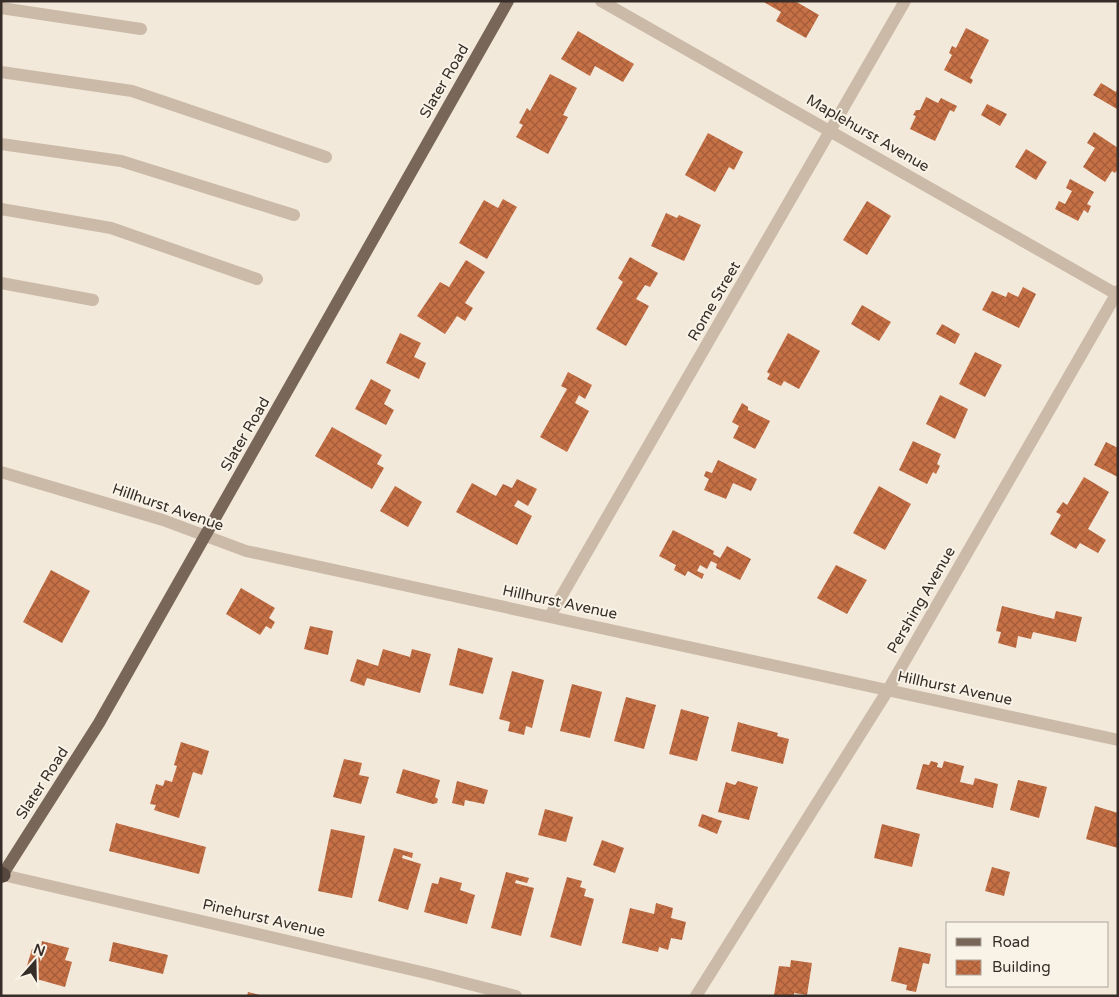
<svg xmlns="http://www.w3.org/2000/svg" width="1119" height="997" viewBox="0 0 1119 997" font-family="'Varela Round',sans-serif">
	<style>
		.building { fill: url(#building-cross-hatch) }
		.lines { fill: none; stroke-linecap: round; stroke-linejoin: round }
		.minor { stroke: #cabaa7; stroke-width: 12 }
		.major { stroke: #786659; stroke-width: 12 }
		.highway { stroke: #57483f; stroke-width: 15 }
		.labels { text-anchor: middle; stroke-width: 4; stroke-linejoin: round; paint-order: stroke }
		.street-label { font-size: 15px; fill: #362d28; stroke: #f9f3e7 }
	</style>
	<defs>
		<pattern id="building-cross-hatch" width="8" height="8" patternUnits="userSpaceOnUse" patternTransform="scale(1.25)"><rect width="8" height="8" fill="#c67045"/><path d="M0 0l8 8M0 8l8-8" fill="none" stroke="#a25c3a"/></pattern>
	</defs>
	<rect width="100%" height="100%" fill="#f2e9db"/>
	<path class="building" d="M762 1H795L819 15 806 38 776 21 781 12Z
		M966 28 989 40 970 78 973 80 971 84 944 70 952 55 949 53 952 46 956 48Z
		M578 31 634 64 623 82 595 66 590 76 561 59Z
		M550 74 577 88 563 115 568 117 548 154 516 137 523 125 519 123 527 108 530 111Z
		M1101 83 1116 92 1118 88 1117 109 1093 95Z
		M926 97 938 103 941 98 957 106 954 112 950 110 935 141 910 129 916 116 913 115 916 110H920Z
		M987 104 1007 114 1000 126 981 115Z
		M1094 132 1118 148V169L1115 173 1112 171 1105 182 1083 167 1095 148 1087 143Z
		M708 133 743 152 734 170 729 167 715 192 685 175Z
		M1026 149 1047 162 1036 180 1015 167Z
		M1070 179 1094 192 1087 204 1091 206 1088 213 1084 210 1078 221 1055 209 1059 201 1065 204 1072 191 1066 188Z
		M503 199 517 207 487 259 459 243 484 200 498 208Z
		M867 201 891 216 867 255 843 240Z
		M666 213 677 218 679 215 701 225 684 261 651 246Z
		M630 257 658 273 650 287 645 285 636 299 649 306 626 346 596 329 623 282 618 278Z
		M466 260 485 272 465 303 473 308 465 321 457 316 445 334 417 316 440 282 449 287Z
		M1023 287 1036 294 1019 328 982 310 992 291 1006 297 1008 292 1018 297Z
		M862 305 891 322 879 341 851 324Z
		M942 324 960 334 955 344 936 334Z
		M400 333 421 343 414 357 426 363 419 379 386 363Z
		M788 333 820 351 799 389 784 381 781 386 767 379 770 374 767 372Z
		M975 352 1002 365 985 397 959 384Z
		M568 372 592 385 585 399 579 395 575 403 589 411 567 452 540 437 567 389 561 386Z
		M371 379 391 390 384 404 394 410 386 425 355 409Z
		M940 395 968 409 955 439 926 424Z
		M742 403 748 407V410L770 421 755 449 733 438 739 426 732 422Z
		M332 427 382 455 377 464 384 468 372 489 315 456Z
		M913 441 941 454 937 464 940 466 936 474 933 472 927 484 899 470Z
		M1106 442 1118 448V477L1094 465Z
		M718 460 757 479 751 491 733 483 726 499 704 490 709 479 704 476 706 471 712 473Z
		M1084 477 1109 492 1088 529 1106 540 1098 553 1080 543 1076 549 1050 534 1061 515 1056 512 1063 502 1067 505Z
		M517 479 537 489 528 506 518 500 514 506 532 516 517 545 456 512 472 483 496 496 503 484 512 488Z
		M395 486 422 502 408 527 380 511Z
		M879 486 911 504 885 550 853 533Z
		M673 530 714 551 713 554 720 558 727 546 751 559 740 580 716 568 717 564 711 561 707 569 700 565 697 571 704 574 702 579 688 571 685 576 674 570 676 565 659 556Z
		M836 565 867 580 847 614 817 598Z
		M51 570 90 591 62 643 23 622Z
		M241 588 275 608 269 618 275 622 271 629 266 626 260 635 226 614Z
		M1002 606 1054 619 1056 611 1082 617 1076 642 1033 632 1031 639 1018 636 1016 648 998 643 1001 632 996 631Z
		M310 626 333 631 328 655 304 649Z
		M458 648 493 658 483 694 449 685Z
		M383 649 410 657 412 649 431 654 420 693 367 678 364 686 350 681 357 659 378 666Z
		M512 671 544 680 532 728 526 726 524 735 508 731 510 722 499 719Z
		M572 684 602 692 590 738 560 731Z
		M626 697 656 705 644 749 614 741Z
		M681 709 709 717 697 761 669 754Z
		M738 722 778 733 777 736 789 739 783 764 731 751Z
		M181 742 209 751 202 775 193 772 179 818 154 810 156 805 150 804 156 784 163 786 165 780 172 782 177 766 174 765Z
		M344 759 362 763 359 775 369 777 361 804 333 797Z
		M931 761 938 763 937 767 942 768 944 761 964 766 960 782 973 785 975 778 998 784 993 808 916 789 923 764 929 765Z
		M403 769 440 780 435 797 438 799 437 803 433 804 396 793Z
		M1018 780 1047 787 1039 818 1010 810Z
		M457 781 488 790 484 804 465 800 464 806 452 803Z
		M738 781 758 787 749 820 718 812 726 782 735 785Z
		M1095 806 1118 813V848L1086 839Z
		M545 809 573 817 566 842 538 835Z
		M702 814 722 821 717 834 698 826Z
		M116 823 206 847 199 874 109 851Z
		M882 824 920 834 912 867 874 858Z
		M331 829 365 836 352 898 318 891Z
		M602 840 624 848 615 873 593 865Z
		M394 848 413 853 412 858 403 855 402 858 421 864 408 910 378 901Z
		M992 867 1010 872 1004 896 985 891Z
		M506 872 529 878 527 883 516 880 515 883 534 888 521 936 491 928Z
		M440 877 462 883 460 890 475 895 467 924 424 912 432 883 438 884Z
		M567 877 582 881 580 887 586 889 584 896 594 899 581 946 550 937Z
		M656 903 673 908 671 918 686 922 682 940 671 938 668 950 659 947 658 952 622 943 630 908 654 914Z
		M42 941 69 948 65 960 72 962 65 987 33 978 35 971 26 969 32 949 40 951Z
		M113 942 168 955 163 974 109 961Z
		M899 947 931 954 929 964 923 963 916 992 906 990 907 985 891 981Z
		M791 960 812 963 807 995 794 993V996L774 995 779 966 790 967Z
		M248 992 260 995V996H247Z"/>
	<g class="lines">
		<path class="minor" d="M601 1 1118 295
			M1 8 141 29
			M1 72 132 91 326 157
			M1 144 121 161 294 215
			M1 209 111 228 257 279
			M1 283 93 300
			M1 472 163 520 246 551 1118 740
			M550 616 905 1
			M3 875 430 974 516 996
			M696 996 888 690 1118 291"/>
		<path class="major" d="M1 877 99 723 508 1"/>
		<path class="highway" d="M1 874 3 875"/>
	</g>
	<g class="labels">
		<g class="street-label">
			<text transform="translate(444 81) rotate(-60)" y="5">Slater Road</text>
			<text transform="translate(868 133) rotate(30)" y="5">Maplehurst Avenue</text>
			<text transform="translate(714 301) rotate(-60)" y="5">Rome Street</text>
			<text transform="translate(245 434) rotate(-60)" y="5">Slater Road</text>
			<text transform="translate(168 507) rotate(19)" y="5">Hillhurst Avenue</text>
			<text transform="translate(921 600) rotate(-60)" y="5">Pershing Avenue</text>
			<text transform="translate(560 602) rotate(12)" y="5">Hillhurst Avenue</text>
			<text transform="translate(955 688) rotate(12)" y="5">Hillhurst Avenue</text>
			<text transform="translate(42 783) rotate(-57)" y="5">Slater Road</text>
			<text transform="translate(264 918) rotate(13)" y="5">Pinehurst Avenue</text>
		</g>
	</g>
	<rect width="1119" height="997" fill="none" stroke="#362d28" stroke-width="5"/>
	<rect x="946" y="922" width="162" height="65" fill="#f9f3e7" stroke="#aba49b"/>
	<rect x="956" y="938" width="25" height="8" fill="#786659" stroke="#aba49b"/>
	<text x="992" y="947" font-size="15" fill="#362d28">Road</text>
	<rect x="956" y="960" width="25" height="15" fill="url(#building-cross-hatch)" stroke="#aba49b"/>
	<text x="992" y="972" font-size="15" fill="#362d28">Building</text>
	<g transform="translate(35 962) rotate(20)" stroke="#f9f3e7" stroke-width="4" paint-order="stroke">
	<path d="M0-4L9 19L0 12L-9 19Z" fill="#362d28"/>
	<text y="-8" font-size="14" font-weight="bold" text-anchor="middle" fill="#362d28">N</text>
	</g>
</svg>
